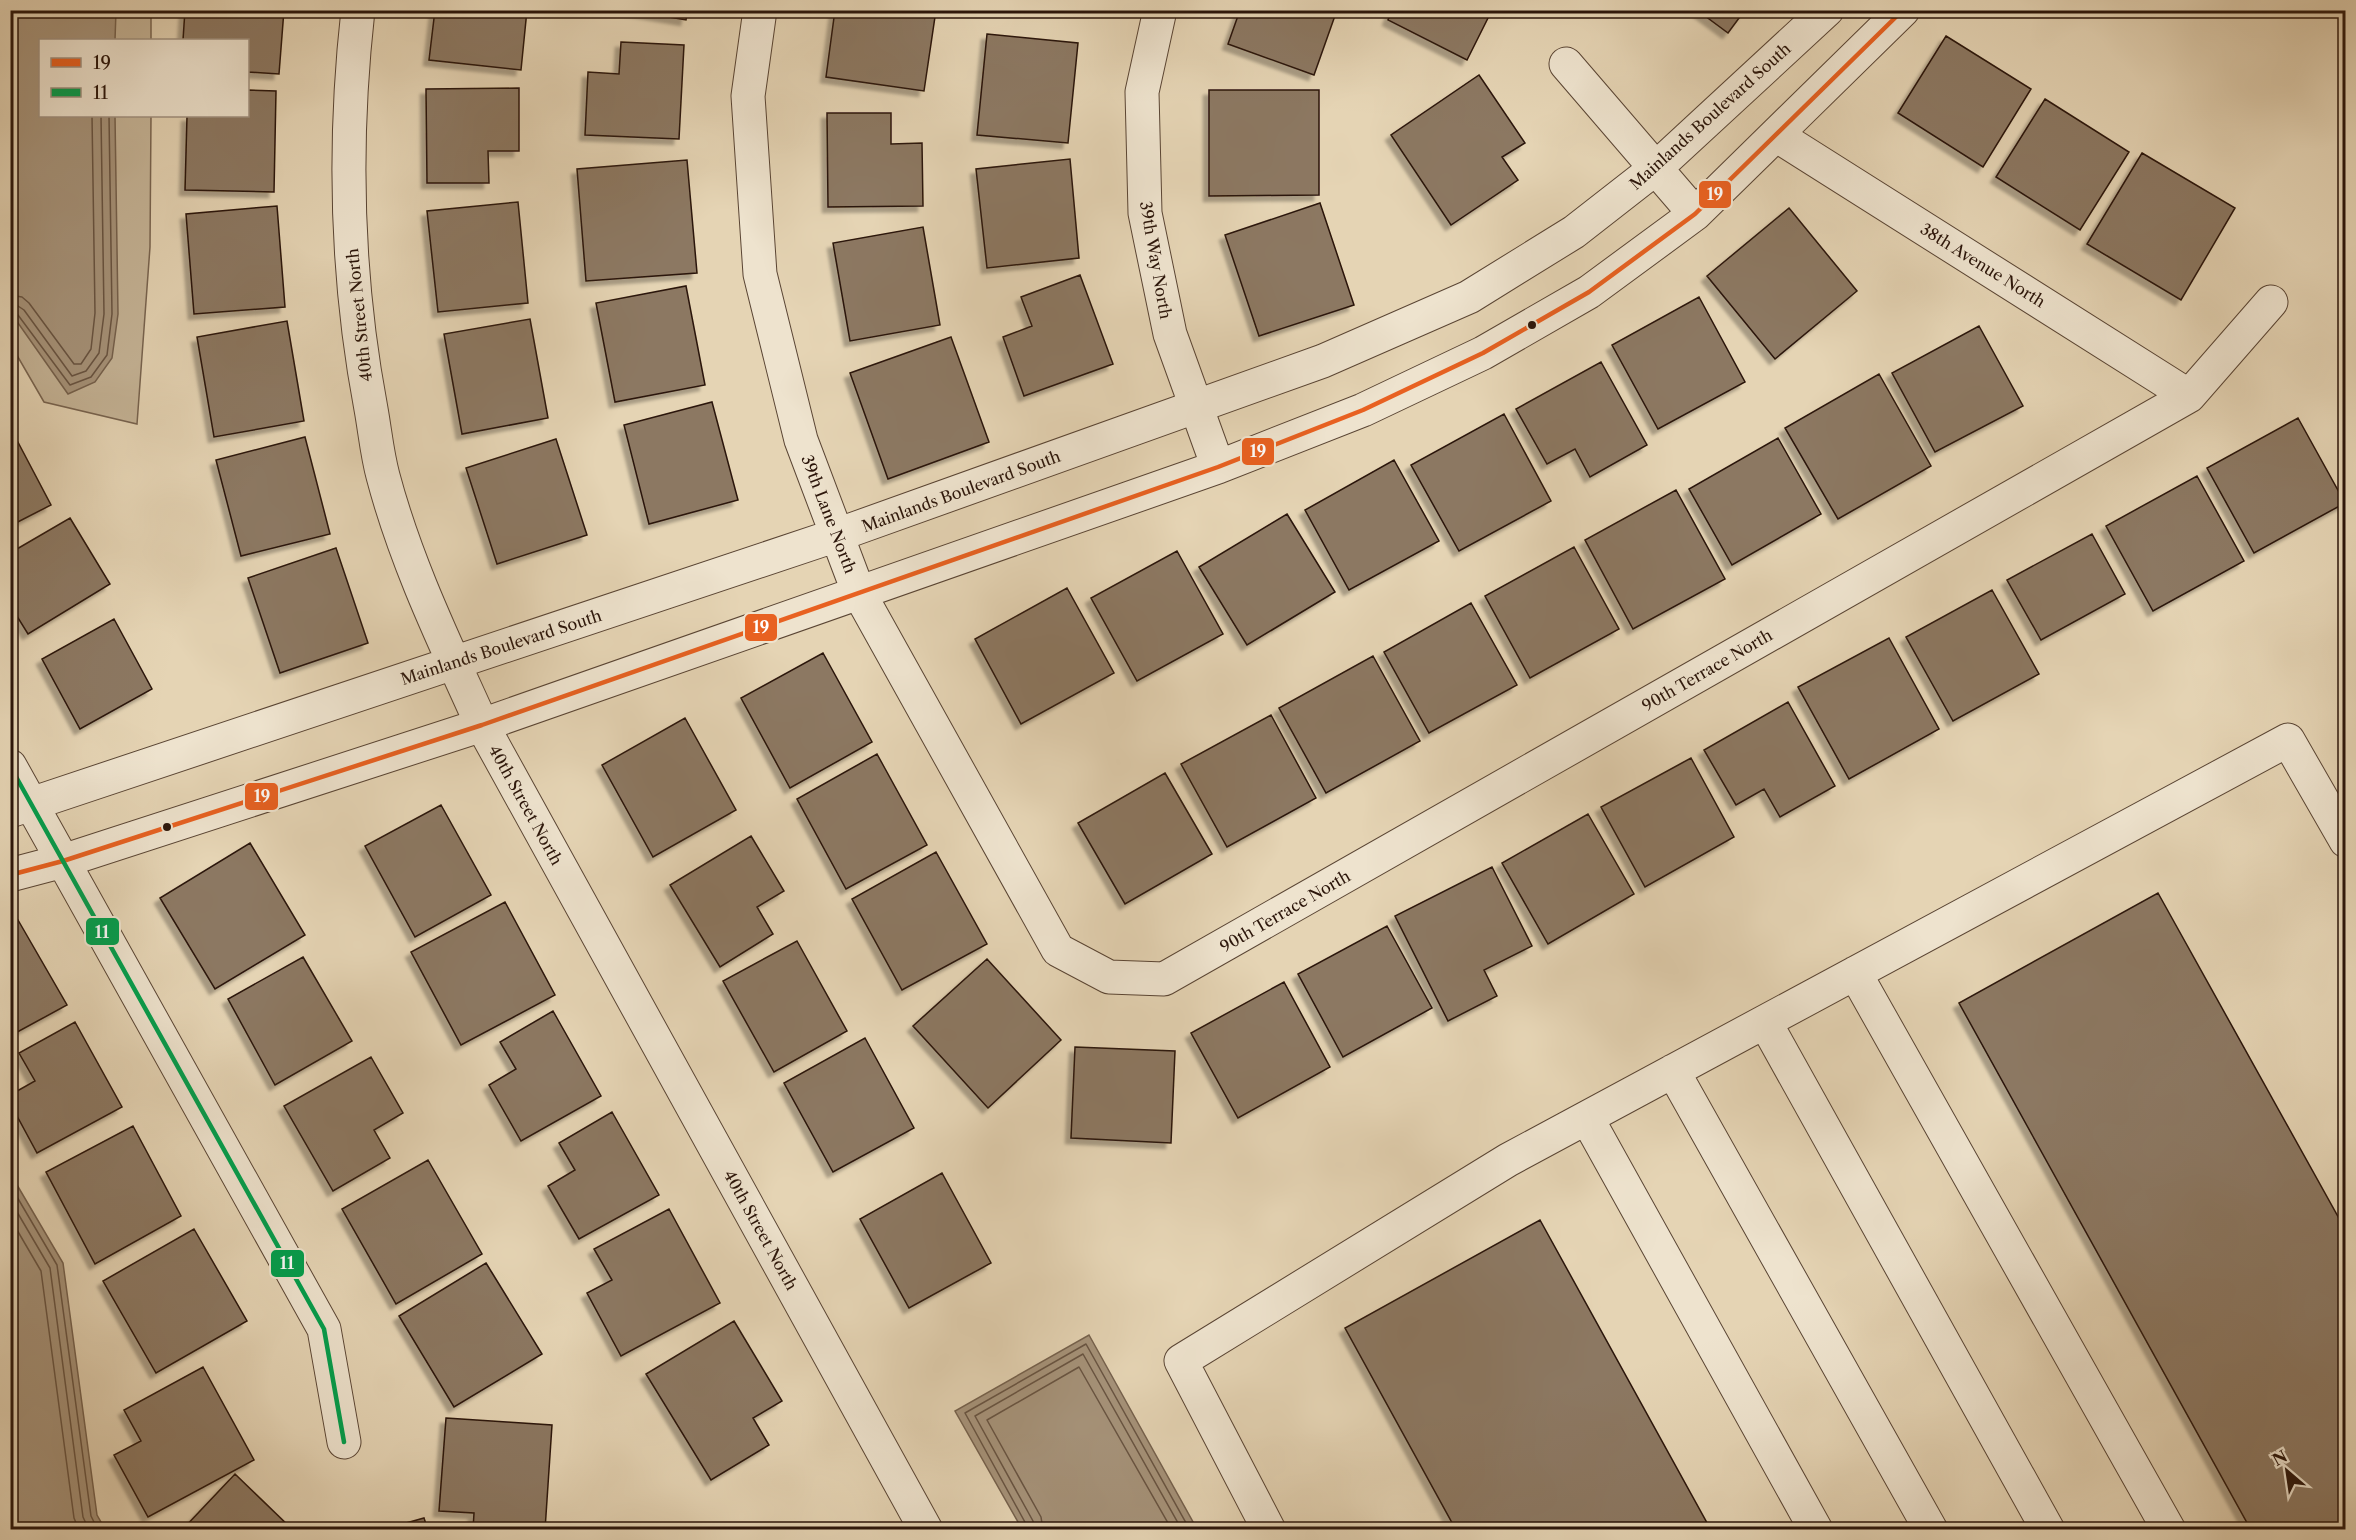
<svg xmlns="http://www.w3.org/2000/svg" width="2356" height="1540" viewBox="0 0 2356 1540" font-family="'Libre Caslon Text',serif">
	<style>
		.green { fill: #c5b497; stroke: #786450; stroke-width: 1.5 }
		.water { fill: #a6937a; stroke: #75614d; stroke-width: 1.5 }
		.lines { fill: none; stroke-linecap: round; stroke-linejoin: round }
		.shore { stroke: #685442; stroke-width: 1.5 }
		.building { fill: #8c7862; stroke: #2b150a; stroke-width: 1.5; filter: url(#shadow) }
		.minor-casing { stroke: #5a4534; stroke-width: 35 }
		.minor { stroke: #eee3ce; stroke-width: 33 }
		.bus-1-casing { stroke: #eee3ce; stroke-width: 9 }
		.bus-2-casing { stroke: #eee3ce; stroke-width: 9 }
		.bus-1 { stroke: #e86121; stroke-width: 4.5 }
		.bus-2 { stroke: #029f4d; stroke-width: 4.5 }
		.bus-dot { fill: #2b150a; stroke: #eee3ce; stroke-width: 2 }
		.labels { text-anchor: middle; stroke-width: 6; stroke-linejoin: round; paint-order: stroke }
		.street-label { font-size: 16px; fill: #2b150a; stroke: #eee3ce }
		.line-badge { stroke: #eee3ce; stroke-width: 2 }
		.badge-label { font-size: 16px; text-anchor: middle; font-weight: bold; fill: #fff }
	</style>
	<defs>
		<filter id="shadow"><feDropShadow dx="-5.5" dy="5.5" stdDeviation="1.5" flood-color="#0004"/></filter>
	</defs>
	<rect width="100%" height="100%" fill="#e5d4b4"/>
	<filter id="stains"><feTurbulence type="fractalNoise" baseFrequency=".00333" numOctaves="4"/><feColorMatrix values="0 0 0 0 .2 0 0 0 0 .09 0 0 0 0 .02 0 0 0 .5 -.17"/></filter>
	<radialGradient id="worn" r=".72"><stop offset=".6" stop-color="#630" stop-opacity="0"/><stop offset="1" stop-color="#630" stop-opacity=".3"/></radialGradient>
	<path class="green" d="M10 11H151V40H40V116H151L150 247 137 424 44 402 11 345Z"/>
	<path class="water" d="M11 10 116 11 115 40H40V116H115L118 314 112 358 95 382 68 394 11 313Z
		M10 1173 63 1263 97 1515 105 1529H11Z
		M1089 1335 1197 1529H1022L955 1411Z"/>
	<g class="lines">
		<path class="shore" d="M10 295 22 297 29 303 74 364H81L91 349 95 313 92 116
			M10 304 18 306 24 310 72 376 86 371 99 353 104 314 101 116
			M10 312 18 315 70 385 91 377 107 355 112 314 109 116
			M10 1185 57 1265 91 1516 98 1530
			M10 1200 50 1268 83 1517 89 1530
			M10 1218 41 1271 74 1518 79 1530
			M1027 1530 1026 1524 965 1413 1086 1344 1190 1530
			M1034 1530 1033 1521 975 1416 1083 1354 1182 1530
			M1043 1530 1041 1517 987 1420 1079 1367 1172 1530"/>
	</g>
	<path class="building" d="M185 10H284L279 74 248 72V40H183Z
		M435 10H527L521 70 429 60Z
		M628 10H688L686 20Z
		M835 10H936L924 91 826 77Z
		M1240 10H1337L1314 75 1228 44Z
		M1392 10H1492L1467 60 1388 20Z
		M1697 10H1745L1728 33Z
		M987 34 1078 43 1068 143 977 135Z
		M1946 36 2031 89 1983 167 1898 113Z
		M621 42 684 45 679 139 585 135 588 72 619 74Z
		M1479 75 1525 143 1502 157 1518 180 1451 225 1391 135Z
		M519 88V151H488L489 183H427L426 89Z
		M248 90 276 91 274 192 185 190 187 116H248Z
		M1209 90H1319V195L1209 196Z
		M2045 99 2129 152 2080 230 1996 177Z
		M827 113H891V144L922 143 923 206 828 207Z
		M2142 153 2235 208 2181 300 2087 244Z
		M1070 159 1079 258 987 268 976 169Z
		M687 160 697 273 586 281 577 169Z
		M518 202 528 303 438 312 427 211Z
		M1320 203 1354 305 1259 336 1225 235Z
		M277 206 285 307 194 314 186 214Z
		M1789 208 1857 291 1775 359 1707 276Z
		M923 227 940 325 850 341 833 243Z
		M1080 275 1113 364 1024 396 1003 337 1032 326 1021 297Z
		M686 286 705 385 615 402 596 303Z
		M1699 297 1745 382 1658 429 1612 345Z
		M530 319 548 418 462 434 444 334Z
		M287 321 304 421 214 437 197 337Z
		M1979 326 2023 406 1935 452 1892 373Z
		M951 337 989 442 888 479 850 373Z
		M1601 362 1647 445 1590 477 1575 449 1547 464 1516 409Z
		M1879 374 1931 466 1838 519 1785 428Z
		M712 402 738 500 649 524 624 425Z
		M1504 414 1551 501 1459 551 1411 465Z
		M2298 418 2345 503 2254 553 2207 468Z
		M10 427 51 505 10 526Z
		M305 437 330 534 241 556 216 460Z
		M1778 438 1821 514 1732 565 1689 489Z
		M556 439 587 535 497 564 466 468Z
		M1394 460 1439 541 1349 590 1305 510Z
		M2197 476 2244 561 2153 611 2106 526Z
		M1676 490 1725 579 1633 629 1585 540Z
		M1287 514 1335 592 1247 645 1199 567Z
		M70 518 110 584 28 634 10 605V553Z
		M2092 534 2125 594 2041 640 2007 580Z
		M1574 547 1619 629 1530 678 1485 596Z
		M336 548 368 643 280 673 248 578Z
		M1177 551 1223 634 1137 681 1091 598Z
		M1067 588 1114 673 1021 724 975 639Z
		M1992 590 2039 674 1953 721 1906 637Z
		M1471 603 1517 685 1429 733 1384 652Z
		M114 619 152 689 80 729 42 659Z
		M1889 638 1939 729 1849 779 1798 687Z
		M823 653 872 742 790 788 741 698Z
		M1373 656 1420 741 1326 793 1279 708Z
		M1788 702 1835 786 1780 817 1764 789 1736 805 1704 750Z
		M1271 715 1316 798 1227 847 1181 764Z
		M685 718 736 810 653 857 602 765Z
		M877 754 927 845 846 889 797 799Z
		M1691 758 1734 837 1645 887 1601 807Z
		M1165 773 1212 854 1125 904 1078 823Z
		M441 805 491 895 415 937 365 846Z
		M1588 814 1634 894 1548 944 1502 863Z
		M751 836 784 891 757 907 773 934 720 967 670 885Z
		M250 843 305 935 215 989 160 898Z
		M936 852 987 944 902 990 852 899Z
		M1492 867 1532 946 1484 970 1497 996 1448 1021 1395 916Z
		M2158 893 2346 1231V1530H2251L1959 1003Z
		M505 902 555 995 461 1045 411 952Z
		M18 920 67 1005 10 1036V925Z
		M1387 926 1432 1008 1343 1057 1298 974Z
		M797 941 847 1031 774 1072 723 981Z
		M303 957 352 1041 275 1085 228 999Z
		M987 959 1061 1040 988 1108 913 1026Z
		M1284 982 1330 1067 1238 1118 1191 1033Z
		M553 1011 601 1096 521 1141 489 1085 516 1069 500 1042Z
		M75 1022 122 1107 37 1153 10 1103V1095L35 1081 19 1053Z
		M865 1038 914 1128 833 1172 784 1083Z
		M1075 1047 1175 1051 1171 1143 1071 1138Z
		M371 1057 403 1113 374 1130 390 1158 333 1191 284 1106Z
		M612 1112 659 1195 579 1239 548 1186 575 1170 559 1143Z
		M133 1126 181 1216 95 1264 46 1172Z
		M428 1160 482 1254 396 1304 342 1209Z
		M942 1173 991 1263 909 1308 860 1219Z
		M669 1209 720 1303 621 1356 587 1293 612 1280 594 1249Z
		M1540 1220 1711 1530H1456L1345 1328Z
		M194 1229 247 1321 156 1373 103 1281Z
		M486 1263 542 1354 454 1407 399 1316Z
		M734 1321 782 1401 753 1418 769 1445 711 1480 646 1374Z
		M203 1367 254 1460 148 1517 114 1455 141 1441 124 1410Z
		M446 1418 552 1425 545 1530H473L474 1513 439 1511Z
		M235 1474 293 1530H182Z
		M424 1518 428 1530H381Z"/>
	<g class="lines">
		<g class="minor-casing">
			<path id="minor" d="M358 10C343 144 346 277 371 409 375 431 377 454 383 476 406 563 445 643 482 725L926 1530
				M760 10 748 96 760 274 801 440 858 591 1058 950 1109 977 1164 979 2189 396 2271 302
				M1160 10 1142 92 1145 213 1170 334 1218 467
				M1566 64 1695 214
				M1776 135 2189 396
				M10 766 324 1329 344 1442
				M10 811 837 535 1323 361 1469 297 1574 232 1656 168 1827 10
				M10 875 63 861 482 725 1218 467 1363 410 1483 353 1589 292 1695 214 1903 10
				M1855 973 2169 1530
				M1765 1022 2048 1530
				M1673 1071 1931 1530
				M1587 1118 1816 1530
				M1269 1530 1181 1361 1508 1160 2288 740 2346 841"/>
		</g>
		<use href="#minor" class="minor"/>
		<g class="bus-1-casing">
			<path id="bus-1" d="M10 875 63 861 482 725 1218 467 1363 410 1483 353 1589 292 1695 214 1903 10"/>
		</g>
		<g class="bus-2-casing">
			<path id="bus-2" d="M10 766 324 1329 344 1442"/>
		</g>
		<use href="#bus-1" class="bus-1"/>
		<use href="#bus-2" class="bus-2"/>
	</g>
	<g class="bus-dot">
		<circle cx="1532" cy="325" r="5"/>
		<circle cx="167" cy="827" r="5"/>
	</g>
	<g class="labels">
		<g class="street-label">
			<text transform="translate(1710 116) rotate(-42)" y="6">Mainlands Boulevard South</text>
			<text transform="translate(1156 260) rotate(80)" y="6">39th Way North</text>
			<text transform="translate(1983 265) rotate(32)" y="6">38th Avenue North</text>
			<text transform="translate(359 315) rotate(-96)" y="6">40th Street North</text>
			<text transform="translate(961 491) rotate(-20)" y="6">Mainlands Boulevard South</text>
			<text transform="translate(829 514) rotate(69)" y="6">39th Lane North</text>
			<text transform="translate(501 647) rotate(-18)" y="6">Mainlands Boulevard South</text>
			<text transform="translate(1707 670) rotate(-30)" y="6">90th Terrace North</text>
			<text transform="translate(526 805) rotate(61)" y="6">40th Street North</text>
			<text transform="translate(1285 911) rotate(-30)" y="6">90th Terrace North</text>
			<text transform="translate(761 1230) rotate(61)" y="6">40th Street North</text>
		</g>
	</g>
	<g class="line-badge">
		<rect x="1698" y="180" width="34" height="29" rx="6" fill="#e86121"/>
		<rect x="1241" y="437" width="34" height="29" rx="6" fill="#e86121"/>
		<rect x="744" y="613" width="34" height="29" rx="6" fill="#e86121"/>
		<rect x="244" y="782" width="35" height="29" rx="6" fill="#e86121"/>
		<rect x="85" y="917" width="35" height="29" rx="6" fill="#029f4d"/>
		<rect x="270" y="1249" width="35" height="29" rx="6" fill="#029f4d"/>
	</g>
	<g class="badge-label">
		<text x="1715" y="200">19</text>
		<text x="1258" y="457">19</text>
		<text x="761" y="633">19</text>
		<text x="262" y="802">19</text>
		<text x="102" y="938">11</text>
		<text x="287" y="1269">11</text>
	</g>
	<rect width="2356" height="1540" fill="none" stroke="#e5d4b4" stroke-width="36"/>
	<rect x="12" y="12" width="2332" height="1516" fill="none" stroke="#2b150a" stroke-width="3"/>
	<rect x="18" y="18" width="2320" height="1504" fill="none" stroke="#2b150a" stroke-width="1.5"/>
	<rect x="39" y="39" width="210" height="78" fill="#eee3ce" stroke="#a09180" stroke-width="1.5"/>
	<rect x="51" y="58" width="30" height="9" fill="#e86121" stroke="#a09180" stroke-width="1.5"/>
	<text x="93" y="69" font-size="18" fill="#2b150a">19</text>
	<rect x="51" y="88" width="30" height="9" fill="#029f4d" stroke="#a09180" stroke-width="1.5"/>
	<text x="93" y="99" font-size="18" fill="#2b150a">11</text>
	<g transform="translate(2287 1471) rotate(331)" stroke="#eee3ce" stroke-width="4.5" paint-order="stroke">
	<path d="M0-4.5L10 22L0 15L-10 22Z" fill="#2b150a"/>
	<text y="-9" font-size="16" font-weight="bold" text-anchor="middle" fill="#2b150a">N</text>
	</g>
	<rect width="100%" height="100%" filter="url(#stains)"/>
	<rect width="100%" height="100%" fill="url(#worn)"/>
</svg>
